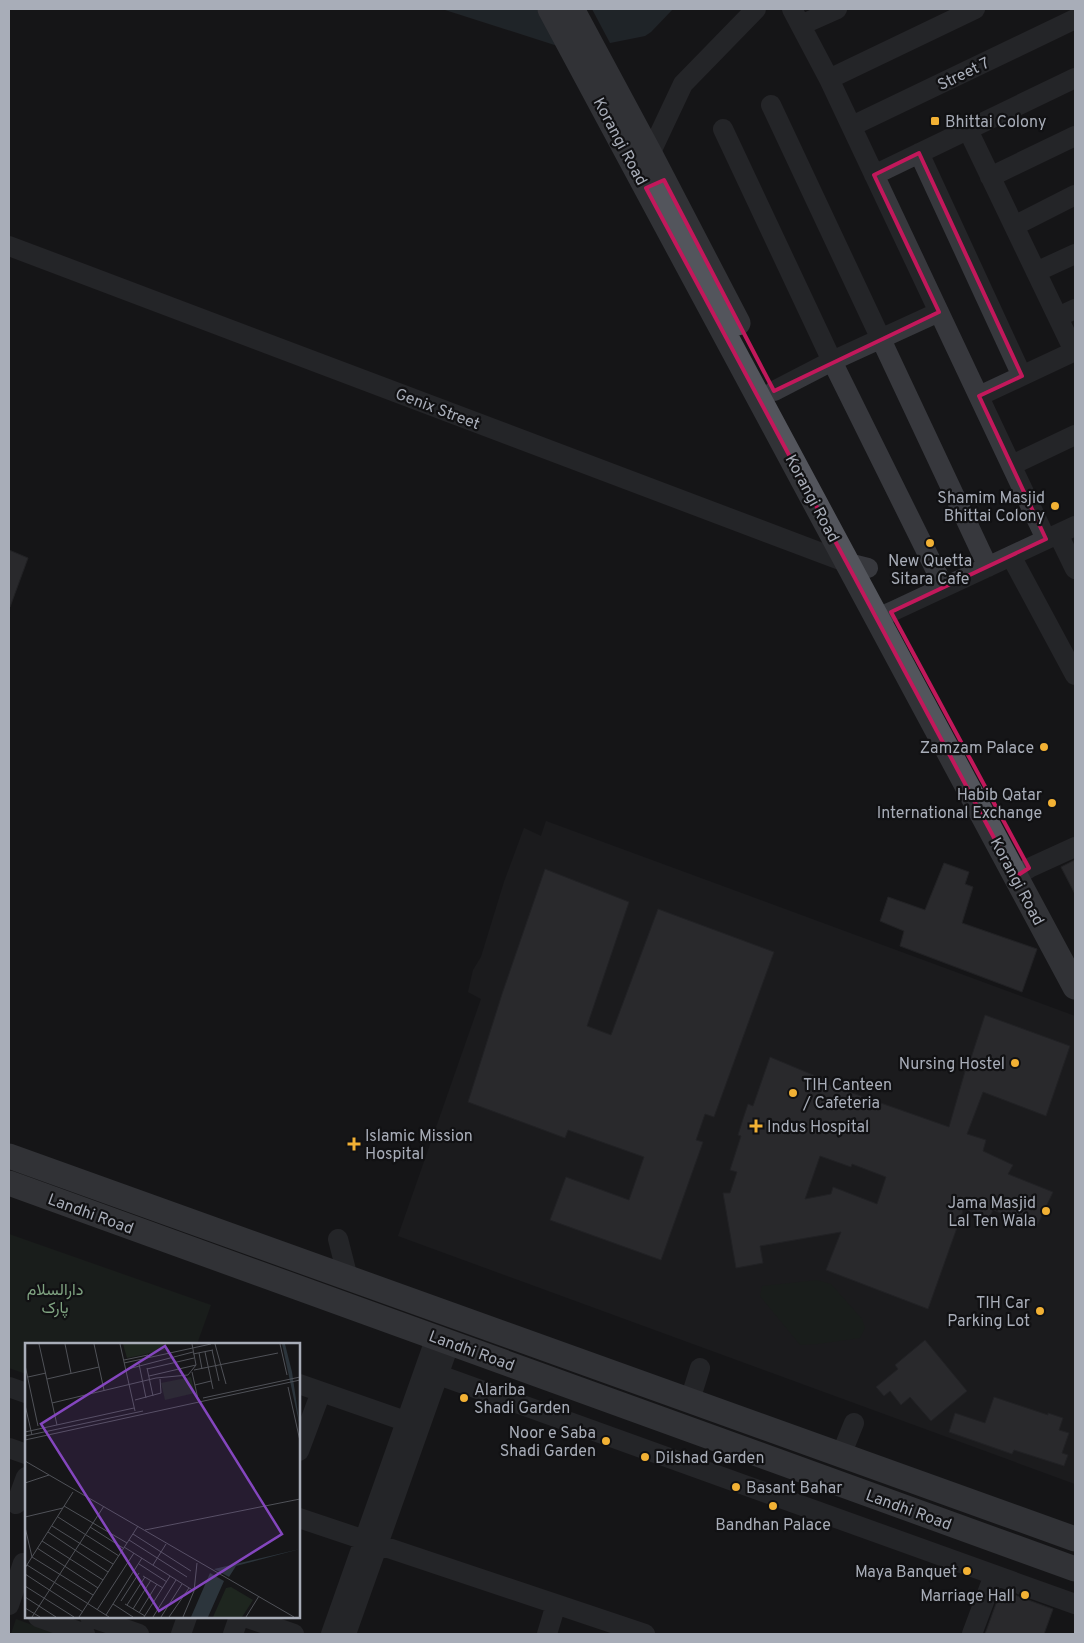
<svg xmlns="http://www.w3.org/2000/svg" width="1084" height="1643" viewBox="0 0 1084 1643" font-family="Overpass,Vazirmatn,sans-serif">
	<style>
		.built { fill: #222225 }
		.green { fill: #1e261f }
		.water { fill: #2c353c }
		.building { fill: #404145; stroke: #303034; fill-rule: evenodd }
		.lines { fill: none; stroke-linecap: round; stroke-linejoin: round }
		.minor { stroke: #37383d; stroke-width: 20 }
		.major { stroke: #53555c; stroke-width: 25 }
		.marked { fill: none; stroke: #c2185b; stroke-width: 4; stroke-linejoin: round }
		.poi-dot { fill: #f2b134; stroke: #111113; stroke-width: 2 }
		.labels { text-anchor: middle; stroke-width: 4.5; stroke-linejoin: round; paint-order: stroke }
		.street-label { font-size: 16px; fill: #a8adb8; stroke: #111113 }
		.poi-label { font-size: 16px; fill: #a8adb8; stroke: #111113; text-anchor: end }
		.park-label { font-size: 16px; fill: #7fa381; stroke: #111113 }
		.inset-road { fill: none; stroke: #505258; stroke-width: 1 }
		.view { fill: #8446be; fill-opacity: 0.15; stroke: #8446be; stroke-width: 2.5 }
		.inset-edge { fill: none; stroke: #a8adb8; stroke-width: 2.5 }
	</style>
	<rect width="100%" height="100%" fill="#161618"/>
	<path class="built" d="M546 821 1075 1016V1484L398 1236 481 999 468 992 473 970 481 957 504 882 524 828 541 836Z"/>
	<path class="green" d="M9 1234 211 1305 197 1344H26V1374L9 1368Z
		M817 1280 831 1284 862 1319 865 1328 860 1338 818 1344 800 1345 760 1296 762 1286Z
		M16 1619 57 1634H11Z"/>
	<path class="water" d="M442 9H546L567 49Z
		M592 9H673L651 32 645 36 610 43Z"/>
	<path class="building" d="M9 550 28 558 10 607H9Z
		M1075 860V894L1061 867Z
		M944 863 969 872 965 884 973 887 962 923 1037 949 1022 992 900 946 904 931 880 921 888 897 925 910Z
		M545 869 629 902 587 1026 611 1035 658 909 774 952 714 1117 705 1114 696 1140 703 1142 661 1260 550 1220 566 1177 629 1200 644 1157 568 1130 565 1138 468 1102 502 994Z
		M985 1015 1070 1046 1046 1116 983 1092 967 1134 986 1140 983 1151 1013 1165 1008 1174 1053 1192 1036 1228 993 1210 988 1220 964 1208 928 1309 826 1270 841 1232 760 1246 763 1263 736 1268 723 1193H730L737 1172 730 1170 741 1136 738 1135 743 1119 748 1104 753 1106 770 1057 825 1080 824 1083 949 1127 968 1061H970ZM820 1156 851 1167 852 1164 886 1177 877 1204 833 1187 831 1194 805 1199Z
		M925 1340 967 1391 931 1421 910 1397 901 1405 890 1391 884 1396 876 1387 898 1369 895 1365Z
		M994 1397 1048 1415V1413L1063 1418 1059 1430 1069 1433 1062 1453 1068 1455 1064 1466 1014 1450 1012 1454 949 1432 955 1413 985 1423Z
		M1001 1590 1053 1609 1044 1634H985Z"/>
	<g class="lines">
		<path class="minor" d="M792 9 829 79 1046 539
			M801 25 837 9
			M829 79 975 9
			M771 105 988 567
			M852 126 1075 19
			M723 129 832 361 944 587
			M968 130 1074 351
			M919 153 1022 376
			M650 154 683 84 756 9
			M874 175 1075 78
			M990 177 1075 136
			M1014 226 1075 195
			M9 246 848 563 868 568
			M1036 272 1075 254
			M1058 317 1075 309
			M774 391 832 361 939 312
			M979 396 1075 351
			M1012 465 1075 435
			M1058 534 1075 569
			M1011 556 1075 675
			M876 618 891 612 1075 526
			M1015 877 1029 868 1075 847
			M338 1239 348 1278
			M439 1375 1075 1604
			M299 1384 405 1421
			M9 1387 26 1393
			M690 1400 700 1368
			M9 1448 26 1454
			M299 1451 321 1392
			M841 1455 854 1423
			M16 1504 26 1477
			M299 1518 645 1634
			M9 1605 23 1563
			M38 1617 85 1634
			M90 1617 139 1634
			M245 1617 294 1634
			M181 1634 187 1617
			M233 1634 239 1617
			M331 1634 436 1337
			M346 1634 450 1342
			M547 1634 556 1604
			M972 1634 994 1575"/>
		<path class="major" d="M550 9 1075 987
			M572 9 650 154 738 323
			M9 1156 1075 1539
			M9 1183 1075 1569"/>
	</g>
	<path d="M0 0H1084V1643H0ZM919 153 1022 376 979 396 1046 539 891 612 1029 868 1015 877 646 188 664 180 774 391 939 312 874 175Z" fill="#161618" fill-opacity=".55" fill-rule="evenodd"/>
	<path class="marked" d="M919 153 1022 376 979 396 1046 539 891 612 1029 868 1015 877 646 188 664 180 774 391 939 312 874 175Z"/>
	<g class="poi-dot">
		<rect x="930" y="116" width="10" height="10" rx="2.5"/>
		<circle cx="1055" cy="506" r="5"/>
		<circle cx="930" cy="543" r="5"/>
		<circle cx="1044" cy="747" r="5"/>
		<circle cx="1052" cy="803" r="5"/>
		<circle cx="1015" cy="1063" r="5"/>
		<circle cx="793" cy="1093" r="5"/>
		<path d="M753.5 1118.5h5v5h5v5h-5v5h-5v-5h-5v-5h5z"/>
		<path d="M351.5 1136.5h5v5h5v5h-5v5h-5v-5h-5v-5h5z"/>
		<circle cx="1046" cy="1211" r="5"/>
		<circle cx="1040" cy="1311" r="5"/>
		<circle cx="464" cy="1398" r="5"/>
		<circle cx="606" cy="1441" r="5"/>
		<circle cx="645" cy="1457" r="5"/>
		<circle cx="736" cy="1487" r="5"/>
		<circle cx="773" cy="1506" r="5"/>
		<circle cx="967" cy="1571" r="5"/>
		<circle cx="1025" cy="1595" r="5"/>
	</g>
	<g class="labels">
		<g class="street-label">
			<text transform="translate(963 73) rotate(-26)" y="6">Street 7</text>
			<text transform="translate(621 141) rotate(62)" y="6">Korangi Road</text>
			<text transform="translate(438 408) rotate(21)" y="6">Genix Street</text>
			<text transform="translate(813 498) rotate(62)" y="6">Korangi Road</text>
			<text transform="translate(1018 881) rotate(62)" y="6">Korangi Road</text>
			<text transform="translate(91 1213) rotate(20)" y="6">Landhi Road</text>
			<text transform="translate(472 1350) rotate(20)" y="6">Landhi Road</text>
			<text transform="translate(909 1509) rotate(20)" y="6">Landhi Road</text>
		</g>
		<g class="poi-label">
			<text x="945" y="127" text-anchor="start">Bhittai Colony</text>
			<text x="1045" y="503">Shamim Masjid<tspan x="1045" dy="18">Bhittai Colony</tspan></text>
			<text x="930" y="566" text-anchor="middle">New Quetta<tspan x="930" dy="18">Sitara Cafe</tspan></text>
			<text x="1034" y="753">Zamzam Palace</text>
			<text x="1042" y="800">Habib Qatar<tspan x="1042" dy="18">International Exchange</tspan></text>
			<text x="1005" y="1069">Nursing Hostel</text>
			<text x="803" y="1090" text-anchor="start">TIH Canteen<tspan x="803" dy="18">/ Cafeteria</tspan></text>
			<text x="767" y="1132" text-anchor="start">Indus Hospital</text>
			<text x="365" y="1141" text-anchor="start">Islamic Mission<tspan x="365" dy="18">Hospital</tspan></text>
			<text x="1036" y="1208">Jama Masjid<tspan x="1036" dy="18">Lal Ten Wala</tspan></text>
			<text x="1030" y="1308">TIH Car<tspan x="1030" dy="18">Parking Lot</tspan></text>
			<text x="474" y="1395" text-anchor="start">Alariba<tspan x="474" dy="18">Shadi Garden</tspan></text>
			<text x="596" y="1438">Noor e Saba<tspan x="596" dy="18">Shadi Garden</tspan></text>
			<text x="655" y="1463" text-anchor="start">Dilshad Garden</text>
			<text x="746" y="1493" text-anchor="start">Basant Bahar</text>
			<text x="773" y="1530" text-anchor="middle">Bandhan Palace</text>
			<text x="957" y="1577">Maya Banquet</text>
			<text x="1015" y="1601">Marriage Hall</text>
		</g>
		<g class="park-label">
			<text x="55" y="1295">دارالسلام<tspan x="55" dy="18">پارک</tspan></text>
		</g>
	</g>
	<g transform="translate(25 1343)">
		<rect width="275" height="275" fill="#161618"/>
		<path d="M98 1H138L140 7 102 15ZM166 34 170 50 140 57 136 40ZM206 244 228 257 217 274H188L201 245Z" fill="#1e261f"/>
		<path d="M257 1H260L267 29 275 84ZM275 206 211 223 204 234 189 226ZM185 230 199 238 183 274H166Z" fill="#2c353c"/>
		<path class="inset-road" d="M14 1 32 82M40 1 46 30M69 1 74 24M95 1 110 68M190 1 201 41M255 1 262 32M187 7 194 38M180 9 188 46M174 10 177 26M168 11 188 7M99 17 123 12M99 20 186 1M114 21 121 55M0 22 13 83M122 25 128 53M103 26 168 9M122 26 169 15M169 27 253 10M167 29 173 56M124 33 171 22M3 34 21 30M22 36 74 24 79 47M170 42 186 38M263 44 275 98M178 55 275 34M110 57 136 50 135 36M27 60 131 35 163 32 171 22 167 1M0 62 7 92M0 89 109 65M0 93 118 68M0 97 275 37M0 118 269 274M0 140 24 132M39 163 102 200M0 174 38 165M33 174 94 213M27 183 88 221M0 184 7 214 68 252M65 184 98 205M120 187 275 156M23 189 83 229M108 191 166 228M104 197 162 234M17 198 78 237M99 204 169 248M12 205 73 245M114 221 142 239M2 222 84 274M128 222 141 201M0 225 48 149M0 231 58 269M118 233 138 245M0 243 49 274M0 254 31 274M96 258 114 230M88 261 108 274M100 261 120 273M102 262 120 234M0 265 15 274M108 266 126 237M72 267 109 210M114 270 132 241M81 272 117 215M7 274 79 163M54 274 113 183M119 274 145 233M128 274 151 237M136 274 157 241M144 274 164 245M158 274 169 248 172 220M221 274 234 253"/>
		<path class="view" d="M140 3 257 191 134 268 16 81Z"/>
		<rect width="275" height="275" class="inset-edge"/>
	</g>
	<rect width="1084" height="1643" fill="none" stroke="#a8adb8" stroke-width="20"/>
</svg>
